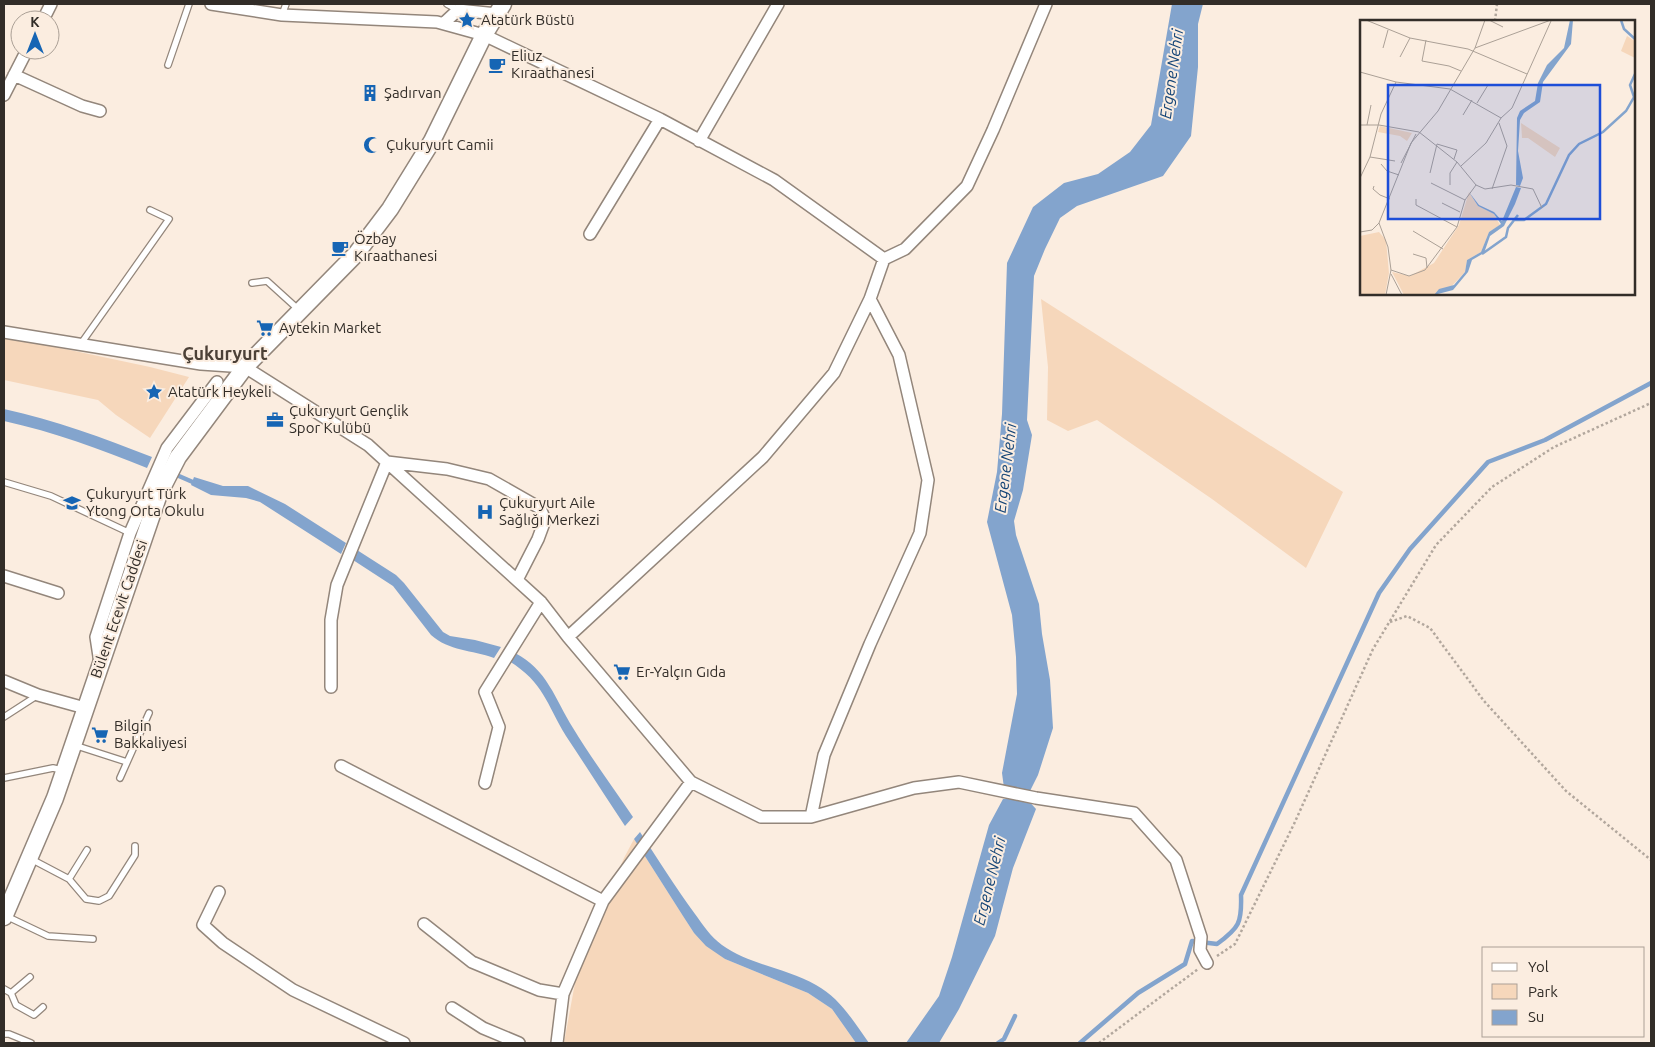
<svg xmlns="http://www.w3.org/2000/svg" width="1655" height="1047" viewBox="0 0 1655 1047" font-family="Ubuntu,sans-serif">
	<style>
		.green { fill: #f6d7bb }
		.water { fill: #83a4cd }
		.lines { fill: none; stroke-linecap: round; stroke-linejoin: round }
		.stream { stroke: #83a4cd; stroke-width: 4.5 }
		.service-casing { stroke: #93867b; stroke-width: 8 }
		.minor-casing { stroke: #93867b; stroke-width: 14 }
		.secondary-casing { stroke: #93867b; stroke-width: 19 }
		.path { stroke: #b2a79d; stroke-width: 2.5; stroke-dasharray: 2.5 2.5; stroke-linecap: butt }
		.service { stroke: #fff; stroke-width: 5.5 }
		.minor { stroke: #fff; stroke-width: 11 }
		.secondary { stroke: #fff; stroke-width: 16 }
		.labels { text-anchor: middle; stroke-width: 4; stroke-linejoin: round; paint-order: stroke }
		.poi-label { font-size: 15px; fill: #322d28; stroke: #fbede0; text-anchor: start }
		.street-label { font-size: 15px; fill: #322d28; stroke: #fbede0 }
		.water-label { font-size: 16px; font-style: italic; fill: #144476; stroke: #fbede0 }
		.quarter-label { font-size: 18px; font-weight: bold; fill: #4c4137; stroke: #fbede0 }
		.inset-river { fill: none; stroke: #83a4cd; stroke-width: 2.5 }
		.inset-road { fill: none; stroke: #aba096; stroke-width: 1 }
		.view { fill: #1d4ed8; fill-opacity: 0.15; stroke: #1d4ed8; stroke-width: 2.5 }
		.inset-edge { fill: none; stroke: #322d28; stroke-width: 2.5 }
	</style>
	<rect width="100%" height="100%" fill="#fbede0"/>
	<path class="green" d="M1041 299 1343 492 1306 568 1212 499 1097 420 1068 431 1047 420 1048 367Z
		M4 336 150 367 189 377 150 438 116 415 98 400 4 380Z
		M634 839 694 933 725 959 808 993 832 1009 856 1043H564L579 961 624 858Z"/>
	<path class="water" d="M1172 4H1203L1198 24V67L1191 136 1163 176 1077 206 1060 218 1045 249 1034 276 1027 420 1032 435 1023 490 1014 521 1016 535 1039 604 1042 634 1050 680 1053 728 1038 775 1030 791 1004 788 1002 773 1017 694 1016 657 1012 615 987 522 997 472 1002 414 1007 263 1033 207 1064 183 1098 174 1130 152 1151 125Z
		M4 409C55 420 103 438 152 457L147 468C100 449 54 432 4 421Z
		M194 477 223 486H248L285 504 346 543 341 554 260 502 246 498 211 495 191 485Z
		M357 550 396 575 404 583 443 632 450 636 475 640 501 647 494 658C472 650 449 651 431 635L393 586 353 560Z
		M515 653C547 669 555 699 573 728 591 758 613 787 633 817L625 826C605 796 586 766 566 736 546 703 544 683 509 661Z
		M1003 799H1027L1036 809 1013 868 995 936 959 1009 939 1043H906L939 996 952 957 989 825Z
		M640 832C658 859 675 887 695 914 703 925 710 936 722 945 750 965 786 968 816 985 840 998 854 1022 869 1043H856L832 1009 808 993 725 959 706 946 694 933 683 916 634 839Z"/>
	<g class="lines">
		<path class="stream" d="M172 473 195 483
			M998 1043 1004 1039 1015 1016
			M1080 1043 1138 993 1185 964 1192 941 1217 944C1239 928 1242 923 1241 895L1379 593 1410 549 1488 462 1545 440 1651 383"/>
		<g class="service-casing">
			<path id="service" d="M447 4 458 10
				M282 15 286 4
				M168 65 189 4
				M252 283 267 281 299 310
				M80 345 169 219 150 210
				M4 482 51 496 130 533
				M4 717 38 695
				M74 745 127 762
				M4 778 53 768 62 770
				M120 778 149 713
				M31 859 69 879 86 899 99 901 109 896 135 855V846
				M69 879 87 850
				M6 916 48 936 93 939
				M4 989 11 993 30 977
				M11 993 16 1005 34 1015 43 1007
				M4 1034H9L31 1043"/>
		</g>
		<g class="minor-casing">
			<path id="minor" d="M211 4 282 15 437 22 484 35 660 119 774 180 884 259
				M43 20 51 4
				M444 23 458 10 497 14
				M14 75 82 106 100 111
				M4 95 27 50
				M699 141 778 4
				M590 234 660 119
				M4 332 201 364 245 367 368 445 541 602 568 637 691 782 761 817H811L914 788 959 782 1036 798 1134 813 1176 860 1201 937 1200 950 1207 963
				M4 576 58 593
				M568 637 763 457 834 373 870 299 884 259 905 249 967 186 993 130 1046 4
				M100 663 96 637 130 533 167 448 217 382
				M4 681 38 695 85 708
				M331 687V620L337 585 387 462 447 469 489 479 540 508 545 520 538 539 517 580
				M341 766 603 901
				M485 783 499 727 485 692 541 602
				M811 817 824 755 870 644 920 533 928 480 899 355 870 299
				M219 892 203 925 223 943 293 990 404 1043
				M424 924 472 962 539 990 563 994
				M452 1008 483 1028 519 1043
				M557 1043 563 994 603 901 691 782"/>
		</g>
		<g class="secondary-casing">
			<path id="secondary" d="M4 917 55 798 159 494 178 457 245 367 356 254 390 209 432 141 484 35 503 4"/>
		</g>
		<path class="path" d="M1495 21 1497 4
			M1390 622 1407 616 1430 628 1484 701 1566 791 1651 860
			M1217 956 1235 944 1294 824 1373 649 1436 545 1492 487 1554 447 1651 403
			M1099 1043 1198 969"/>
		<use href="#service" class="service"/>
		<use href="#minor" class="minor"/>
		<use href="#secondary" class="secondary"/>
	</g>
	<defs>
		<g id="sight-bare" transform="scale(1.35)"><path d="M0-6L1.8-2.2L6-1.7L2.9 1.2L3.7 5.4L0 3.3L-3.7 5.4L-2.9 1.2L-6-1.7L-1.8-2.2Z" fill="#1665b4" stroke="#fbede0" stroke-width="2.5" paint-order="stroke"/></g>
		<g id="cafe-bare" transform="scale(1.35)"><path d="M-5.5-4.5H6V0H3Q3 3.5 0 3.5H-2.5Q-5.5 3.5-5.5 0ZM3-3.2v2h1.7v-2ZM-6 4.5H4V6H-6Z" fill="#1665b4" stroke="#fbede0" stroke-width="2.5" paint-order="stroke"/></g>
		<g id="building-bare" transform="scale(1.35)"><path d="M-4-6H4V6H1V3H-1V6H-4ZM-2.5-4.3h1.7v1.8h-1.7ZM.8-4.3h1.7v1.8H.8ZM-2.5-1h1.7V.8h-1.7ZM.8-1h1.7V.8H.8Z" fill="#1665b4" stroke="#fbede0" stroke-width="2.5" paint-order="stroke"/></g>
		<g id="mosque-bare" transform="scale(1.35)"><path d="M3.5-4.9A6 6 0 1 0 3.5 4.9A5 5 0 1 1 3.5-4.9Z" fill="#1665b4" stroke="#fbede0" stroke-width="2.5" paint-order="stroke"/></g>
		<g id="supermarket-bare" transform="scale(1.35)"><path d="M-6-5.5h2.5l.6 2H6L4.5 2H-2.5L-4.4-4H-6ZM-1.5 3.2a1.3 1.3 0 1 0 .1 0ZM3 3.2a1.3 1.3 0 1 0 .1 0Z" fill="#1665b4" stroke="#fbede0" stroke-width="2.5" paint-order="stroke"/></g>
		<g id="office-bare" transform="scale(1.35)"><path d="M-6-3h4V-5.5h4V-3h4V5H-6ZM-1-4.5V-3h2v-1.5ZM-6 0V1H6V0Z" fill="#1665b4" stroke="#fbede0" stroke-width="2.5" paint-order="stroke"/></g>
		<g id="school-bare" transform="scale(1.35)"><path d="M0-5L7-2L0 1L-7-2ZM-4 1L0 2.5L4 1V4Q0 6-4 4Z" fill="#1665b4" stroke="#fbede0" stroke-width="2.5" paint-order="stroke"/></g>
		<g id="hospital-bare" transform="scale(1.35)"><path d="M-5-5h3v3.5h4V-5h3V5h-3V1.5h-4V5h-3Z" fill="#1665b4" stroke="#fbede0" stroke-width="2.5" paint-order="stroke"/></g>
	</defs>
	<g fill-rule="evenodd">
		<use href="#sight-bare" x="467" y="20"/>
		<use href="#cafe-bare" x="497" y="65"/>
		<use href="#building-bare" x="370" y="93"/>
		<use href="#mosque-bare" x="372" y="145"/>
		<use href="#cafe-bare" x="340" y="248"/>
		<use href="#supermarket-bare" x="265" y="328"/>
		<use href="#sight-bare" x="154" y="392"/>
		<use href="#office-bare" x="275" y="420"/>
		<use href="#school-bare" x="72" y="503"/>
		<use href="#hospital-bare" x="485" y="512"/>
		<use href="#supermarket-bare" x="622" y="672"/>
		<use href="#supermarket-bare" x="100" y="735"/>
	</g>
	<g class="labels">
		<g class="poi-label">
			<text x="481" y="25">Atatürk Büstü</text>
			<text x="511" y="61">Eliuz<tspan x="511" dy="17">Kıraathanesi</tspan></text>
			<text x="384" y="98">Şadırvan</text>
			<text x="386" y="150">Çukuryurt Camii</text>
			<text x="354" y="244">Özbay<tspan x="354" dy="17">Kıraathanesi</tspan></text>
			<text x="279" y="333">Aytekin Market</text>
			<text x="168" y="397">Atatürk Heykeli</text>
			<text x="289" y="416">Çukuryurt Gençlik<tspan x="289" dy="17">Spor Kulübü</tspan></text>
			<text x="86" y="499">Çukuryurt Türk<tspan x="86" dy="17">Ytong Orta Okulu</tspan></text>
			<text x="499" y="508">Çukuryurt Aile<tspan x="499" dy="17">Sağlığı Merkezi</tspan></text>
			<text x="636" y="677">Er-Yalçın Gıda</text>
			<text x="114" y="731">Bilgin<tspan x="114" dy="17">Bakkaliyesi</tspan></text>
		</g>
		<g class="street-label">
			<text transform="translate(119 609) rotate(-71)" y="5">Bülent Ecevit Caddesi</text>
		</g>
		<g class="water-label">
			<text transform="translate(1171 74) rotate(-82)" y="6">Ergene Nehri</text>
			<text transform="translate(1005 468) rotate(-83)" y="6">Ergene Nehri</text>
			<text transform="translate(989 881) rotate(-76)" y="6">Ergene Nehri</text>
		</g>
		<g class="quarter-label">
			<text x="225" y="360">Çukuryurt</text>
		</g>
	</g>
	<g transform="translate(1360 20)">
		<rect width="275" height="275" fill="#fbede0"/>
		<path d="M267 16 275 21V38L261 31ZM161 103 200 128 195 137 168 118H162ZM20 106 52 113 47 121 40 116 18 112ZM109 172 118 186 134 194 140 205 129 212 121 232 107 240 105 252 91 267 74 275H44L32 252 50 256 74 243 99 205ZM19 212 26 220 29 253 25 275H3L0 273V216Z" fill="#f6d7bb"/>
		<path d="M210 0H213L211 24 183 62 180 82 164 93 160 100 158 131 163 158 160 166 156 165 157 98 160 91 175 81 178 63 187 45 204 28ZM156 167 161 168 155 184 144 206 130 216 124 233 112 240 108 252 93 270 74 275 79 269 94 265 105 252 107 240 121 232 129 212 141 204 134 194 118 186 109 172 119 185 134 192 142 201Z" fill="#83a4cd"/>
		<path class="inset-river" d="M261 0 264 9 275 19M154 200H164L186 184 209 135 219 124 243 112 266 91 274 77 270 65 275 54M122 234 146 217 148 208 158 195"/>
		<path class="inset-road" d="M6 0 50 18 108 29 167 54M129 0 143 7M66 20 62 41 89 46 101 51M23 28 28 10M115 28 125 0M40 37 50 18M0 52 36 62 90 69 141 98M117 83 128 65M103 95 112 80M0 105H19L59 112 97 142 116 165 125 169 151 165 173 169 182 188M7 105 11 85M10 137 35 141M41 143 56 114M21 144 27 151 39 155M101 146 126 123 141 98 152 88 191 1M70 153 77 124 97 130 94 139M0 158 10 137 21 94 36 62M71 163 105 180M90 165V153L97 142M14 166 13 169 20 175 30 179M132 169 147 126 139 103M56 179V185L97 207M82 183 100 192M19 203 28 227 31 250 26 275M53 211 83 229M0 212 12 210 19 203 51 123 78 91 115 28 191 0M53 234 66 238 67 248M31 250 49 256 65 250 97 207 105 180 116 165M31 254 42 275"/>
		<path class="view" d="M28 65H240V199H28Z"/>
		<rect width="275" height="275" class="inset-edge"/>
	</g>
	<rect width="1655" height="1047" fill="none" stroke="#322d28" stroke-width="10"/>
	<rect x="1482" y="947" width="162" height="90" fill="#fbede0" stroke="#aba096"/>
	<rect x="1492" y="963" width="25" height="8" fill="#ffffff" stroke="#aba096"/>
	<text x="1528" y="972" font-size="15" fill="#322d28">Yol</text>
	<rect x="1492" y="984" width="25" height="15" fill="#f6d7bb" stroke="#aba096"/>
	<text x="1528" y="997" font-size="15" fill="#322d28">Park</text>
	<rect x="1492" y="1010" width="25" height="15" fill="#83a4cd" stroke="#aba096"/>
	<text x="1528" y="1022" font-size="15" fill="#322d28">Su</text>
	<g transform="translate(35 35)"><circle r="24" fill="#fbede0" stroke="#aba096"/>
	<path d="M0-4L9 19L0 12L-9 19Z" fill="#1665b4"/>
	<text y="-8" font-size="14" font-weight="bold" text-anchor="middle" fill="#322d28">K</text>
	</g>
</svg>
